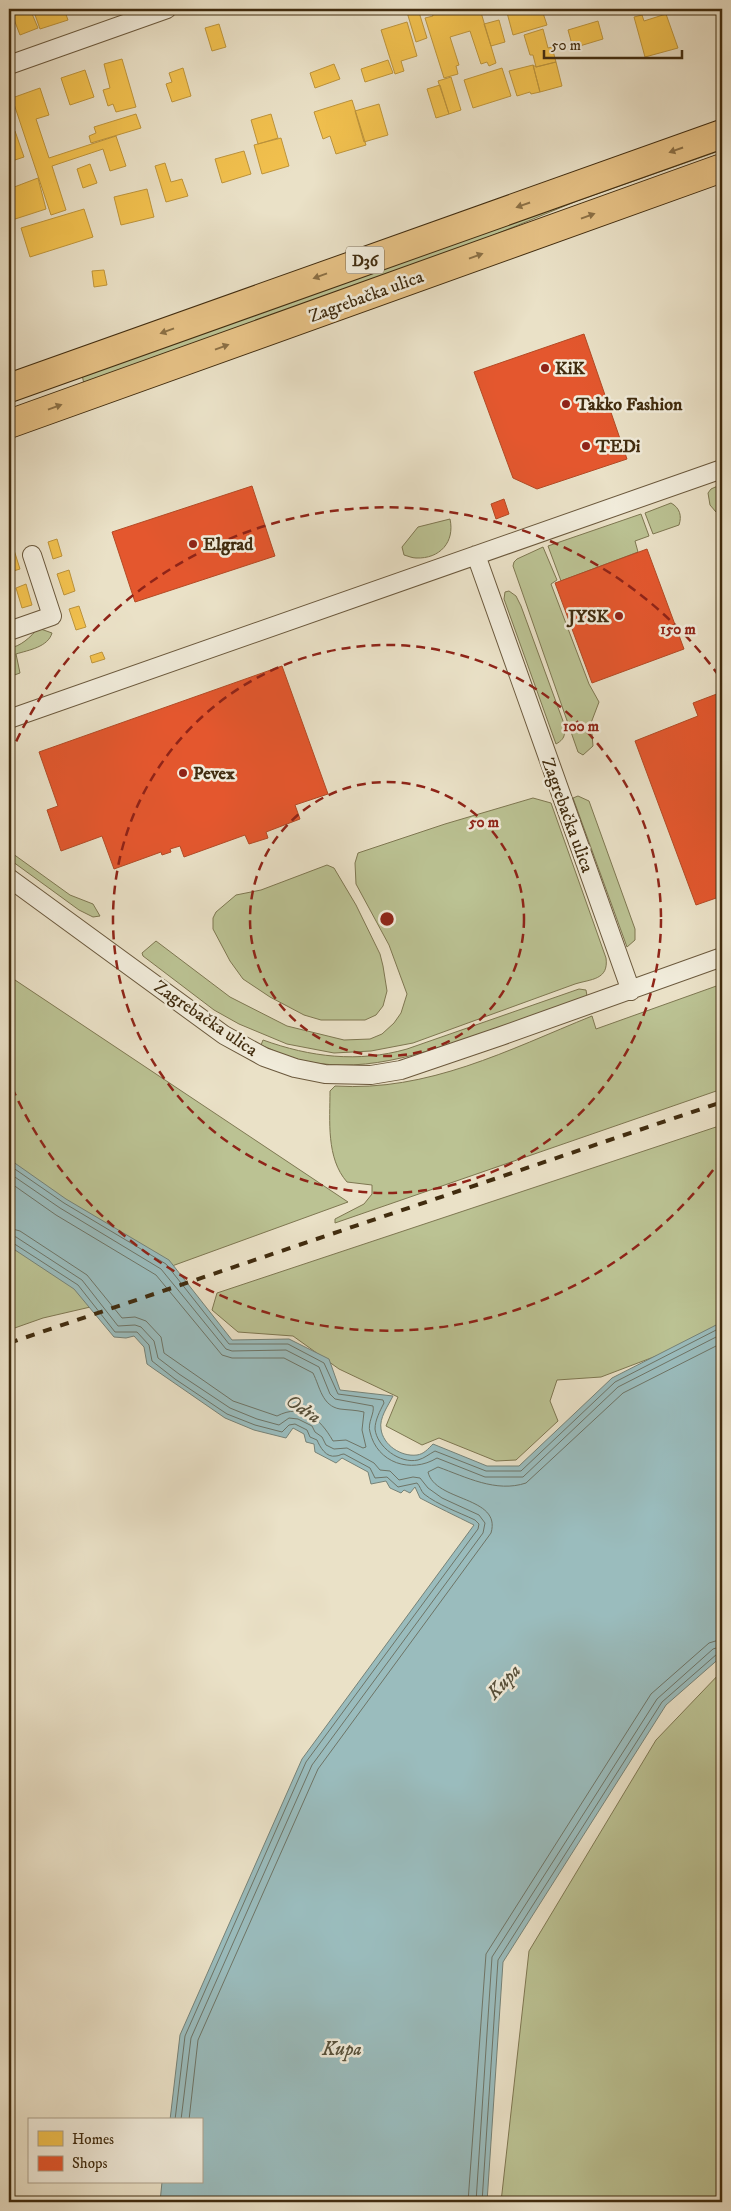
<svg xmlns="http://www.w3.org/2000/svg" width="731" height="2211" viewBox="0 0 731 2211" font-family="'IM FELL DW Pica',serif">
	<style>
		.green { fill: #bbc293; stroke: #7e7751 }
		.water { fill: #9abcbd; stroke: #768277 }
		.homes { fill: #f2c14e; stroke: #bd943b }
		.shops { fill: #e4572e; stroke: #b34a25 }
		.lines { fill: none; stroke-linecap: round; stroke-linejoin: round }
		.shore { stroke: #6e7466; stroke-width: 1 }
		.street-casing { stroke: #6b593d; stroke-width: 20 }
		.primary-casing { stroke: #412c0f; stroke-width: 30 }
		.street { stroke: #f1ecdb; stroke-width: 18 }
		.primary { stroke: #e5c084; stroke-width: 28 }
		.rail { stroke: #412c0f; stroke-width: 4; stroke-dasharray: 9 9; stroke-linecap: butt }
		.oneway { fill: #8b6f44 }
		.ring { fill: none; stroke: #8f2418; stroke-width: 2.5; stroke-dasharray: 9 6 }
		.poi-dot { fill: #8f2418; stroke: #f1ecdb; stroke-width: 2 }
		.labels { text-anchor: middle; stroke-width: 5; stroke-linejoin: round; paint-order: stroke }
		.shield { fill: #f1ecdb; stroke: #76664c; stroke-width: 1 }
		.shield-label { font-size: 16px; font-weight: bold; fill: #412c0f }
		.street-label { font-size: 18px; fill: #412c0f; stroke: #f1ecdb }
		.poi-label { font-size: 18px; font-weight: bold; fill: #412c0f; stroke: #f1ecdb; text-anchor: start }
		.water-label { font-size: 19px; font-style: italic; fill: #57503a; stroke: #f1ecdb }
		.centre { fill: #8f2418; stroke: #f1ecdb; stroke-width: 2.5 }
		.ring-label { font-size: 15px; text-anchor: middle; font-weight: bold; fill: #8f2418; stroke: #f1ecdb; stroke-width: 5; stroke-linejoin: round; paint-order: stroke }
	</style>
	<rect width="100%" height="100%" fill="#eae1c7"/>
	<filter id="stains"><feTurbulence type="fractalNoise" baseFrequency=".004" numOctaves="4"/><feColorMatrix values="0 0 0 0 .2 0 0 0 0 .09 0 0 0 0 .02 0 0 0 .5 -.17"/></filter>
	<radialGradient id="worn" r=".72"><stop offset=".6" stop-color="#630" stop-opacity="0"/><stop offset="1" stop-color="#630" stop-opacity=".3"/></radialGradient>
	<path class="green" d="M722 143V150L577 201 418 266 84 384 82 375Z
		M722 484V510L716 512 710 505 708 493 711 489Z
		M671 503C680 508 682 516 679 525L653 534 645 513Z
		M641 514 649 536 635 541 638 552 561 581 548 546Z
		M450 519C455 542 440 559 416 558 412 558 408 556 404 555L402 547 418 527Z
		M543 547 557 580 551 584 589 684 599 702 591 723 593 746 583 755 578 752 513 566 514 562 517 559Z
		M509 591 516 596 521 606 563 721C565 732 567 738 556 744L504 599 505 592Z
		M38 628 52 633C48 647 29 650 16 654L20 673 9 677V672L14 670 11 660H9V648C20 647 31 637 38 628Z
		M578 796 589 801 635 929V940L627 947 573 798Z
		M533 798 551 803 606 958C609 980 591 979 575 984L413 1043 371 1051 334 1053 287 1044 239 1024 214 1010 143 956 142 953 156 941 230 997 287 1026 344 1040 370 1039 382 1034 394 1023 401 1013 407 994 389 945 356 884 355 863 358 853 445 824Z
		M9 851 70 895 93 904 100 916 93 917 79 910 9 859Z
		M327 865 334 868 356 905 380 954 383 966 387 991 383 1006 376 1015 365 1020H321L304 1015 270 997 243 979 230 961 213 929V918L216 912 236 895 261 890Z
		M9 976 348 1202 161 1270 9 1168Z
		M722 984V1089L335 1223V1219L364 1204 372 1194V1185L347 1182C326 1158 330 1121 330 1091L335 1086C428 1092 508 1050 592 1016L596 1029Z
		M579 989 586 990 587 996C553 1010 517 1021 483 1033 420 1054 359 1077 293 1058 282 1055 271 1049 261 1045L263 1040C310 1057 358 1063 407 1049Z
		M722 1125V1331L601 1377 557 1380 550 1401 558 1421 516 1460 496 1461 439 1438 422 1445 386 1426 398 1397 339 1369 293 1336 238 1332 212 1310 217 1293Z
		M9 1240 99 1305 43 1318 9 1330Z
		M722 1671V2202H501L529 1951 656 1740Z"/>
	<path class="water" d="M9 1159 66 1199 169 1260 232 1340 289 1339 329 1359 340 1390 393 1396C388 1406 379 1418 381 1429 383 1445 401 1457 417 1455 424 1454 428 1449 433 1444L487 1466H519L612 1378 722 1322V1656L666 1705 503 1962 487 2202H160L162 2182H201V2120H170L180 2035 302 1759 474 1525C456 1516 437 1507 420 1498L415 1487 410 1493 404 1490 401 1493 390 1488 386 1481 371 1484 368 1472 342 1458 336 1463 315 1452 314 1444 306 1442 304 1434 293 1428 286 1438 254 1430 225 1418 154 1369 147 1364 144 1347 134 1336 126 1338 114 1337 74 1289 9 1246Z"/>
	<path class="homes" d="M10 9H30L38 28 20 35Z
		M33 9H64L68 20 40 29Z
		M406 9H418L427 38 416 42Z
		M431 9H445V12L454 9H480L496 63 489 66 487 62 481 64 470 31 450 37 459 65 456 66 458 74 444 78 425 18 433 16Z
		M506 9H553V10L543 13 547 25 513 35Z
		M666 14 678 48 645 57 634 17 642 15 644 21Z
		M499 20 505 42 491 46 484 24Z
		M598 21 603 39 573 48 568 30Z
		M407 22 417 56 401 61 404 71 395 74 381 30Z
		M219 24 226 47 212 51 205 28Z
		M543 29 548 48 552 47 556 62 536 67 533 55H530L524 35Z
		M122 59 136 107 116 112 113 104 108 106 103 90 110 88 104 64Z
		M388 60 393 73 365 82 361 69Z
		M556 62 562 86 540 92 533 65 536 67Z
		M334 64 340 79 315 88 310 73Z
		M533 65 540 92 531 94 530 92 517 96 509 71Z
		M183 68 191 96 172 102 166 84 172 82 169 73Z
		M502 68 511 96 473 108 464 80Z
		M85 70 94 97 70 105 61 78Z
		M451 77 461 110 449 114 438 81Z
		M440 85 449 114 436 118 427 89Z
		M40 88 49 115 36 119 49 158 116 136 126 166 110 171 103 149 52 166 66 210 51 215 12 98Z
		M352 100 366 145 336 154 330 136 323 139 314 112Z
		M379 104 388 135 364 142 355 111Z
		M136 114 141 128 91 143 89 136 96 133 94 127Z
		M271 114 278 138 258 144 251 120Z
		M15 131 24 157 9 162V133Z
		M281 138 289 166 262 174 254 145Z
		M244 151 251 174 222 183 215 159Z
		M165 163 171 182 182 179 188 196 166 202 155 166Z
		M90 164 97 183 83 188 77 169Z
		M38 178 46 209 9 221V189Z
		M147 189 154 217 121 225 114 197Z
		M84 209 93 237 30 257 21 228Z
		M104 270 107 285 94 287 92 271Z
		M57 539 62 556 53 559 48 542Z
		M14 550 20 569 10 572 9 552Z
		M69 570 75 591 64 595 57 574Z
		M26 584 32 605 22 608 16 588Z
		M79 606 86 627 76 630 69 609Z
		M102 652 105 659 92 663 90 656Z"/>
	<path class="shops" d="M584 334 627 459 537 489 513 478 474 372Z
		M252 486 275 556 135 602 112 532Z
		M504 499 509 514 496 519 491 504Z
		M647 549 684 649 592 683 555 583Z
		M282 666 328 794 295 805 300 819 266 832 268 838 249 844 245 835 184 857 180 846 170 849 171 852 162 855 161 852 114 869 102 836 61 851 47 810 58 806 39 752Z
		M722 692V896L696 905 635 741 698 716 693 703Z"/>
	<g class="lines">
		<path class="shore" d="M9 1165 64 1203 166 1264 229 1344H288L324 1363 338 1394 383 1400 384 1403C380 1411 375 1420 375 1429 377 1447 400 1464 418 1460 425 1458 429 1454 435 1451L486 1471H521L615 1382 722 1327
			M9 1173 60 1208 161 1269 226 1349 232 1351 286 1350 319 1367 330 1394 335 1399 373 1406C375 1413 367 1423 370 1432 377 1463 411 1474 437 1458L485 1477H523L618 1387 722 1334
			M9 1182 56 1215 156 1275 222 1355 232 1358H284L313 1373C320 1387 322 1406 340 1409 348 1410 356 1410 364 1412L362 1430 366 1447 363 1448 346 1440 333 1441C320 1418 302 1403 277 1416L233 1401 164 1353 161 1337 146 1321 135 1317 122 1318 87 1275 20 1231 9 1228
			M9 1235 16 1237 82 1280 118 1326 135 1325 141 1327 154 1341 158 1358 179 1374 230 1408 257 1419 279 1425 289 1418 298 1419 312 1426 315 1432 322 1437 326 1445 334 1449 347 1448 374 1463 380 1470 390 1471 399 1480 413 1477 420 1478 428 1488 442 1498 479 1515 485 1523 483 1533 312 1765 191 2038 181 2120
			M9 1242 13 1243 78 1285 115 1332H137L149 1345 152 1361 175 1379 227 1414 255 1425 282 1432 289 1425 295 1424 307 1430 310 1437 317 1440C320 1447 326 1458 336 1456 339 1456 341 1454 344 1454L370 1468 375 1478 387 1477 398 1487 417 1483C420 1486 421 1491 424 1494 438 1505 458 1512 475 1520L479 1524 478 1529 306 1762 185 2036 175 2120
			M189 2120 198 2040 318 1769 491 1533C502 1496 435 1502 428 1472L438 1467C466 1477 496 1493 526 1483L623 1393 722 1343
			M468 2202 486 1954 651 1694 709 1643 722 1639
			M476 2202 492 1957 657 1699 713 1649 722 1646
			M482 2202 498 1960 662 1702 717 1654 722 1653"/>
		<g class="street-casing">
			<path id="street" d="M9 65 167 9
				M476 555 631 991
				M9 631 52 616 32 555
				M9 719 722 469
				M9 878 224 1035 264 1057 295 1068 325 1074 371 1075 401 1070 501 1036 722 957"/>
		</g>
		<g class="primary-casing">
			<path id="primary" d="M9 388 722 134
				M9 424 722 168"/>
		</g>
		<use href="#street" class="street"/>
		<use href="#primary" class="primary"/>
		<path class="rail" d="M9 1343 722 1102"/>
	</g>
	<defs><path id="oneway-solid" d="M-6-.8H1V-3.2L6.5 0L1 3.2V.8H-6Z" transform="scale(1.25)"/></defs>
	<g class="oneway">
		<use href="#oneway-solid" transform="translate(676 150) rotate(161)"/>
		<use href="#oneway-solid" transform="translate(523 205) rotate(161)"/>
		<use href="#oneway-solid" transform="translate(588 216) rotate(-20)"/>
		<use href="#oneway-solid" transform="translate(476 256) rotate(-20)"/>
		<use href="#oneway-solid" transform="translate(320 276) rotate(160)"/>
		<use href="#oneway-solid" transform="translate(167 331) rotate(160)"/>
		<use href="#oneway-solid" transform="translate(222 347) rotate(-20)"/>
		<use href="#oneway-solid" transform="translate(55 407) rotate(-20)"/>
	</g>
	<g class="ring">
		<circle cx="387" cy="919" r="137"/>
		<circle cx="387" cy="919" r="274"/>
		<path d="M722 1158A411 411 0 0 1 10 1083M10 755A411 411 0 0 1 722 680"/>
	</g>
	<g class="poi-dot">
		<circle cx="545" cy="368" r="5"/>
		<circle cx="566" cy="404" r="5"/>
		<circle cx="586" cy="446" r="5"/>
		<circle cx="193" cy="544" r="5"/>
		<circle cx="619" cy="616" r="5"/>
		<circle cx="183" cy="773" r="5"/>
	</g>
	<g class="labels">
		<rect class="shield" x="346" y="246.5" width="38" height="27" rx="4"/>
		<g class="shield-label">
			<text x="365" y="266">D36</text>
		</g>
		<g class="street-label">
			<text transform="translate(366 296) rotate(-20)" y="6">Zagrebačka ulica</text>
			<text transform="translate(568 815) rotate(70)" y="6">Zagrebačka ulica</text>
			<text transform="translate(206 1018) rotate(34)" y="6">Zagrebačka ulica</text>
		</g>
		<g class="poi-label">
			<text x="555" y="374">KiK</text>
			<text x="576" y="410">Takko Fashion</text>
			<text x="596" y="452">TEDi</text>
			<text x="203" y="550">Elgrad</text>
			<text x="609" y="622" text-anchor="end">JYSK</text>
			<text x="193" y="779">Pevex</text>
		</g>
		<g class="water-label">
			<text transform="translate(304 1408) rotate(33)" y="7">Odra</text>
			<text transform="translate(503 1681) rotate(-47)" y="7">Kupa</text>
			<text x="342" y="2055">Kupa</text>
		</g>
	</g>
	<circle cx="387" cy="919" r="8" class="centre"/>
	<g class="ring-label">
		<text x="678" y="634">150 m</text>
		<text x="581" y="731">100 m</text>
		<text x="484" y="827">50 m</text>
	</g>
	<rect width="731" height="2211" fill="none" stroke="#eae1c7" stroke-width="30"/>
	<rect x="10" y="10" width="711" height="2191" fill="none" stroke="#412c0f" stroke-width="2.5"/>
	<rect x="15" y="15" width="701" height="2181" fill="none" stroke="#412c0f"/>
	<rect x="28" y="2118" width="175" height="65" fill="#f1ecdb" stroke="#ab9f89"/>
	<rect x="38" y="2131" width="25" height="15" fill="#f2c14e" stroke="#ab9f89"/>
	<text x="72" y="2144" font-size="15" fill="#412c0f">Homes</text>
	<rect x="38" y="2156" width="25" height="15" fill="#e4572e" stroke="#ab9f89"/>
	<text x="72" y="2168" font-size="15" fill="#412c0f">Shops</text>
	<path d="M544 50v8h138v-8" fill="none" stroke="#412c0f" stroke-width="2.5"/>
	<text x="551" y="50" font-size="15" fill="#412c0f" stroke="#f1ecdb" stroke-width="4" paint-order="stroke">50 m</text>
	<rect width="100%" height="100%" filter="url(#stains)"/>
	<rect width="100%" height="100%" fill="url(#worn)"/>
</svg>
